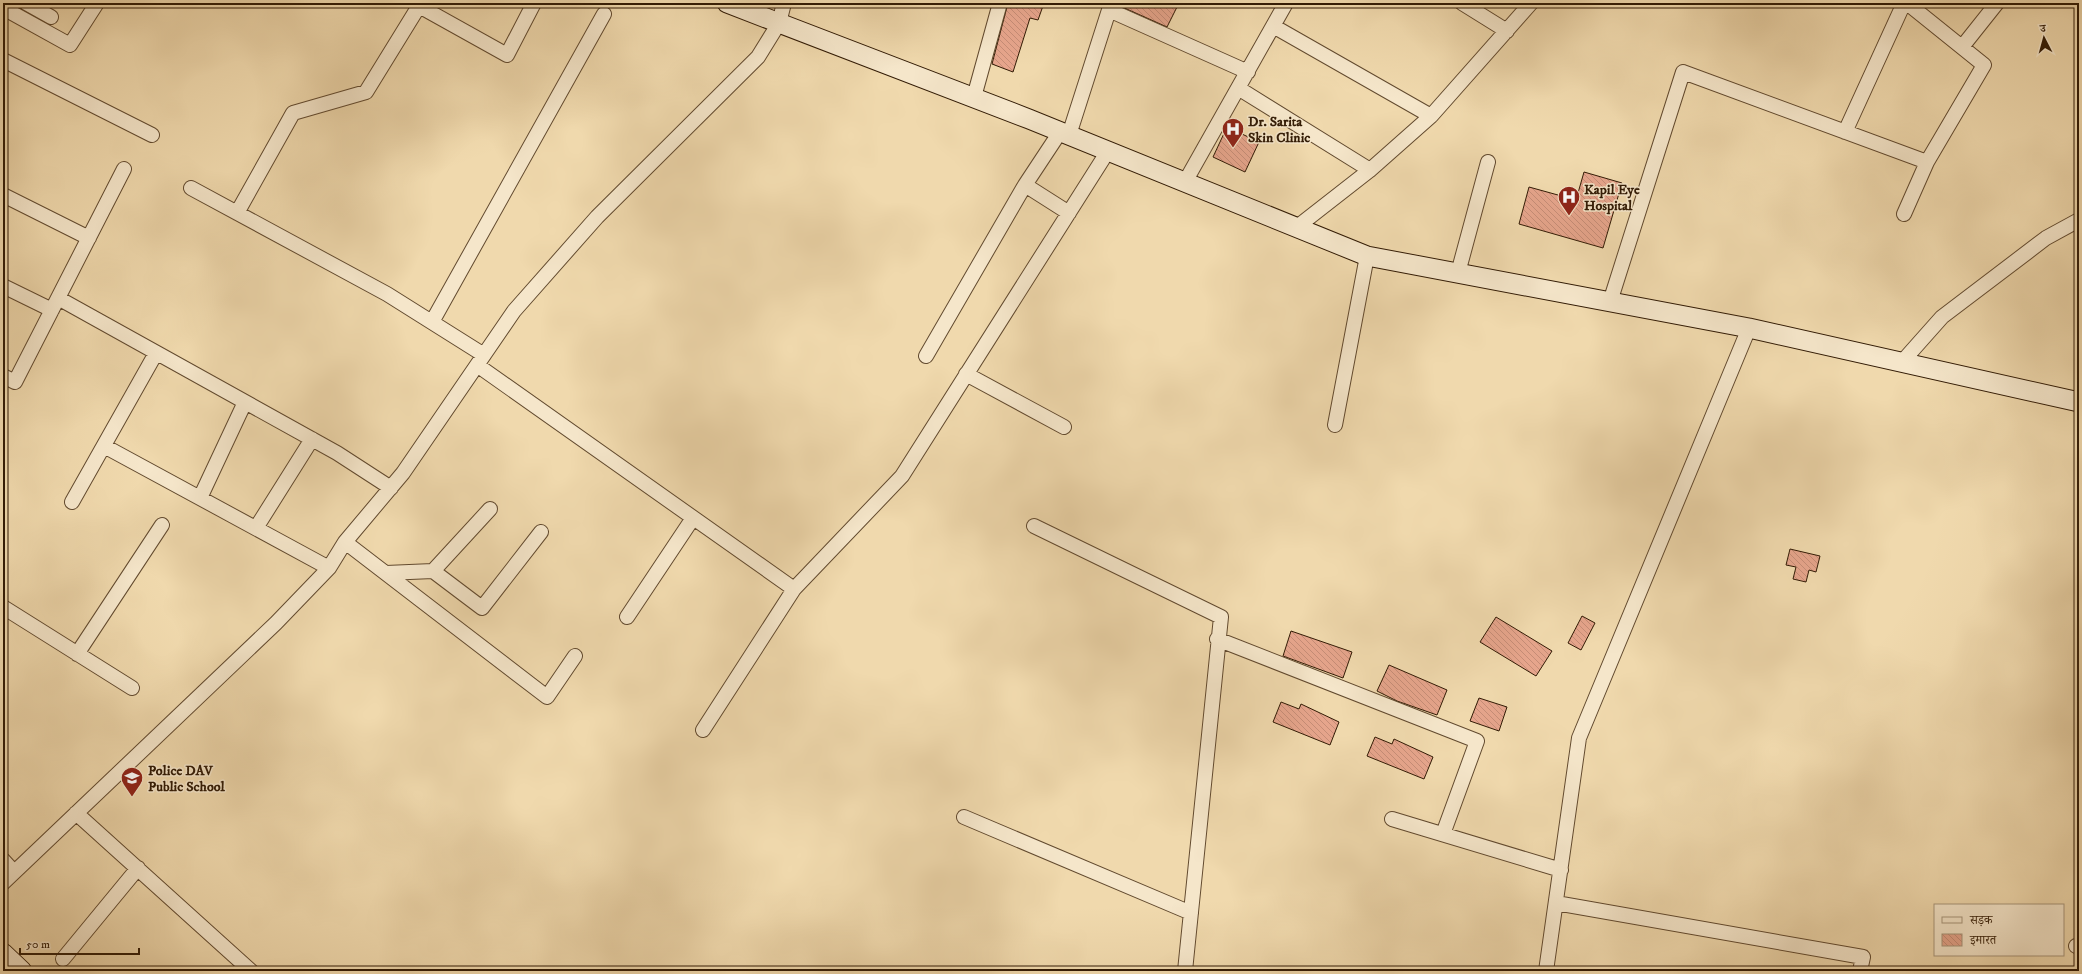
<svg xmlns="http://www.w3.org/2000/svg" width="2082" height="974" viewBox="0 0 2082 974" font-family="'IM FELL DW Pica','Noto Serif Devanagari',serif">
	<style>
		.building { fill: url(#building-back-hatch); stroke: #321b05 }
		.lines { fill: none; stroke-linecap: round; stroke-linejoin: round }
		.street-casing { stroke: #624a2f; stroke-width: 16 }
		.secondary-casing { stroke: #321b05; stroke-width: 21 }
		.street { stroke: #f5e6ca; stroke-width: 14 }
		.secondary { stroke: #f5e6ca; stroke-width: 19 }
		.labels { text-anchor: middle; stroke-width: 3; stroke-linejoin: round; paint-order: stroke }
		.poi-label { font-size: 14px; font-weight: bold; fill: #321b05; stroke: #f5e6ca; text-anchor: start }
	</style>
	<defs>
		<pattern id="building-back-hatch" width="6" height="6" patternUnits="userSpaceOnUse"><rect width="6" height="6" fill="#e6a58c"/><path d="M-1 5l2 2M0 0l6 6M5-1l2 2" fill="none" stroke="#c68d77"/></pattern>
	</defs>
	<rect width="100%" height="100%" fill="#f0d9ad"/>
	<filter id="stains"><feTurbulence type="fractalNoise" baseFrequency=".005" numOctaves="4"/><feColorMatrix values="0 0 0 0 .2 0 0 0 0 .09 0 0 0 0 .02 0 0 0 .5 -.17"/></filter>
	<radialGradient id="worn" r=".72"><stop offset=".6" stop-color="#630" stop-opacity="0"/><stop offset="1" stop-color="#630" stop-opacity=".3"/></radialGradient>
	<path class="building" d="M1008 3H1044L1038 20 1030 18 1013 72 992 64Z
		M1120 3H1179L1167 27 1120 6Z
		M1227 127 1259 142 1245 172 1213 157Z
		M1584 172 1622 183 1603 248 1519 224 1529 187 1576 200Z
		M1790 549 1820 556 1816 572 1809 570 1806 582 1793 579 1796 567 1786 565Z
		M1582 616 1595 623 1581 650 1568 643Z
		M1496 617 1552 651 1536 676 1480 642Z
		M1291 631 1352 652 1343 678 1283 656Z
		M1389 665 1447 690 1437 715 1397 701 1377 691Z
		M1479 698 1507 707 1499 731 1470 721Z
		M1281 702 1299 709 1301 704 1339 722 1330 745 1273 722Z
		M1375 737 1392 744 1394 739 1433 757 1424 779 1367 756Z"/>
	<g class="lines">
		<g class="street-casing">
			<path id="street" d="M26 3 51 17
				M1462 3 1507 31
				M3 8 70 45 97 3
				M1109 10 1248 72
				M1273 26 1431 116
				M1962 47 1997 3
				M3 60 152 135
				M1238 88 1370 170
				M974 97 1000 3
				M1845 132 1904 3
				M1069 135 1109 10 1112 3
				M1185 182 1286 3
				M1025 185 1069 213
				M191 188 387 294 484 355
				M3 195 89 238
				M237 213 293 113 366 92 419 6 507 55 534 3
				M1904 214 1927 162 1984 65 1907 3
				M1297 227 1370 170 1431 116 1531 3
				M1458 273 1488 162
				M3 286 52 310
				M58 298 337 453 391 488
				M1610 302 1683 72 1927 162
				M432 322 604 14
				M926 356 1025 185 1060 132
				M1902 362 1942 317 2046 238 2079 220
				M477 365 794 589 703 730
				M966 374 1064 427
				M3 376 15 382 124 169
				M1335 425 1367 256
				M104 446 329 568
				M200 498 245 402
				M72 502 156 353
				M490 509 433 571 482 608 541 532
				M1034 526 1221 617 1185 971
				M256 528 312 439
				M345 542 547 697 575 656
				M386 573 433 571
				M794 589 902 476 1108 151
				M3 607 132 688
				M627 617 693 518
				M1217 639 1477 741 1443 834
				M77 654 162 525
				M76 813 251 971
				M964 817 1191 913
				M1392 819 1561 870
				M3 860 14 872
				M3 883 276 623 329 568 345 542 403 473 514 311 597 217 758 57 779 23 784 3
				M1556 903 1863 957 1860 971
				M2076 946 2079 947
				M63 959 138 868
				M1546 971 1579 738 1749 328"/>
		</g>
		<g class="secondary-casing">
			<path id="secondary" d="M727 3 1029 119 1367 256 1749 328 2079 402
				M3 953 22 971"/>
		</g>
		<use href="#street" class="street"/>
		<use href="#secondary" class="secondary"/>
	</g>
	<defs>
		<g id="hospital-pin" transform="scale(1.15)"><path d="M0 17L-7.5 6A9.5 9.5 0 1 1 7.5 6Z" fill="#8f2418" stroke="#f5e6ca"/><path d="M-5-5h3v3.5h4V-5h3V5h-3V1.5h-4V5h-3Z" fill="#fff"/></g>
		<g id="school-pin" transform="scale(1.15)"><path d="M0 17L-7.5 6A9.5 9.5 0 1 1 7.5 6Z" fill="#8f2418" stroke="#f5e6ca"/><path d="M0-5L7-2L0 1L-7-2ZM-4 1L0 2.5L4 1V4Q0 6-4 4Z" fill="#fff"/></g>
	</defs>
	<g fill-rule="evenodd">
		<use href="#hospital-pin" x="1233" y="129"/>
		<use href="#hospital-pin" x="1569" y="197"/>
		<use href="#school-pin" x="132" y="778"/>
	</g>
	<g class="labels">
		<g class="poi-label">
			<text x="1248" y="126">Dr. Sarita<tspan x="1248" dy="16">Skin Clinic</tspan></text>
			<text x="1584" y="194">Kapil Eye<tspan x="1584" dy="16">Hospital</tspan></text>
			<text x="148" y="775">Police DAV<tspan x="148" dy="16">Public School</tspan></text>
		</g>
	</g>
	<rect width="2082" height="974" fill="none" stroke="#f0d9ad" stroke-width="16"/>
	<rect x="4" y="4" width="2074" height="966" fill="none" stroke="#321b05" stroke-width="2"/>
	<rect x="8" y="8" width="2066" height="958" fill="none" stroke="#321b05"/>
	<rect x="1934" y="904" width="130" height="52" fill="#f5e6ca" stroke="#a7957b"/>
	<rect x="1942" y="917" width="20" height="6" fill="#f5e6ca" stroke="#a7957b"/>
	<text x="1970" y="924" font-size="12" fill="#321b05">सड़क</text>
	<rect x="1942" y="934" width="20" height="12" fill="url(#building-back-hatch)" stroke="#a7957b"/>
	<text x="1970" y="944" font-size="12" fill="#321b05">इमारत</text>
	<g transform="translate(2044 38) rotate(354)" stroke="#f5e6ca" stroke-width="3" paint-order="stroke">
	<path d="M0-3L7 15L0 10L-7 15Z" fill="#321b05"/>
	<text y="-6" font-size="11" font-weight="bold" text-anchor="middle" fill="#321b05">उ</text>
	</g>
	<path d="M20 948v6h119v-6" fill="none" stroke="#321b05" stroke-width="2"/>
	<text x="26" y="948" font-size="12" fill="#321b05" stroke="#f5e6ca" stroke-width="3" paint-order="stroke">50 m</text>
	<rect width="100%" height="100%" filter="url(#stains)"/>
	<rect width="100%" height="100%" fill="url(#worn)"/>
</svg>
